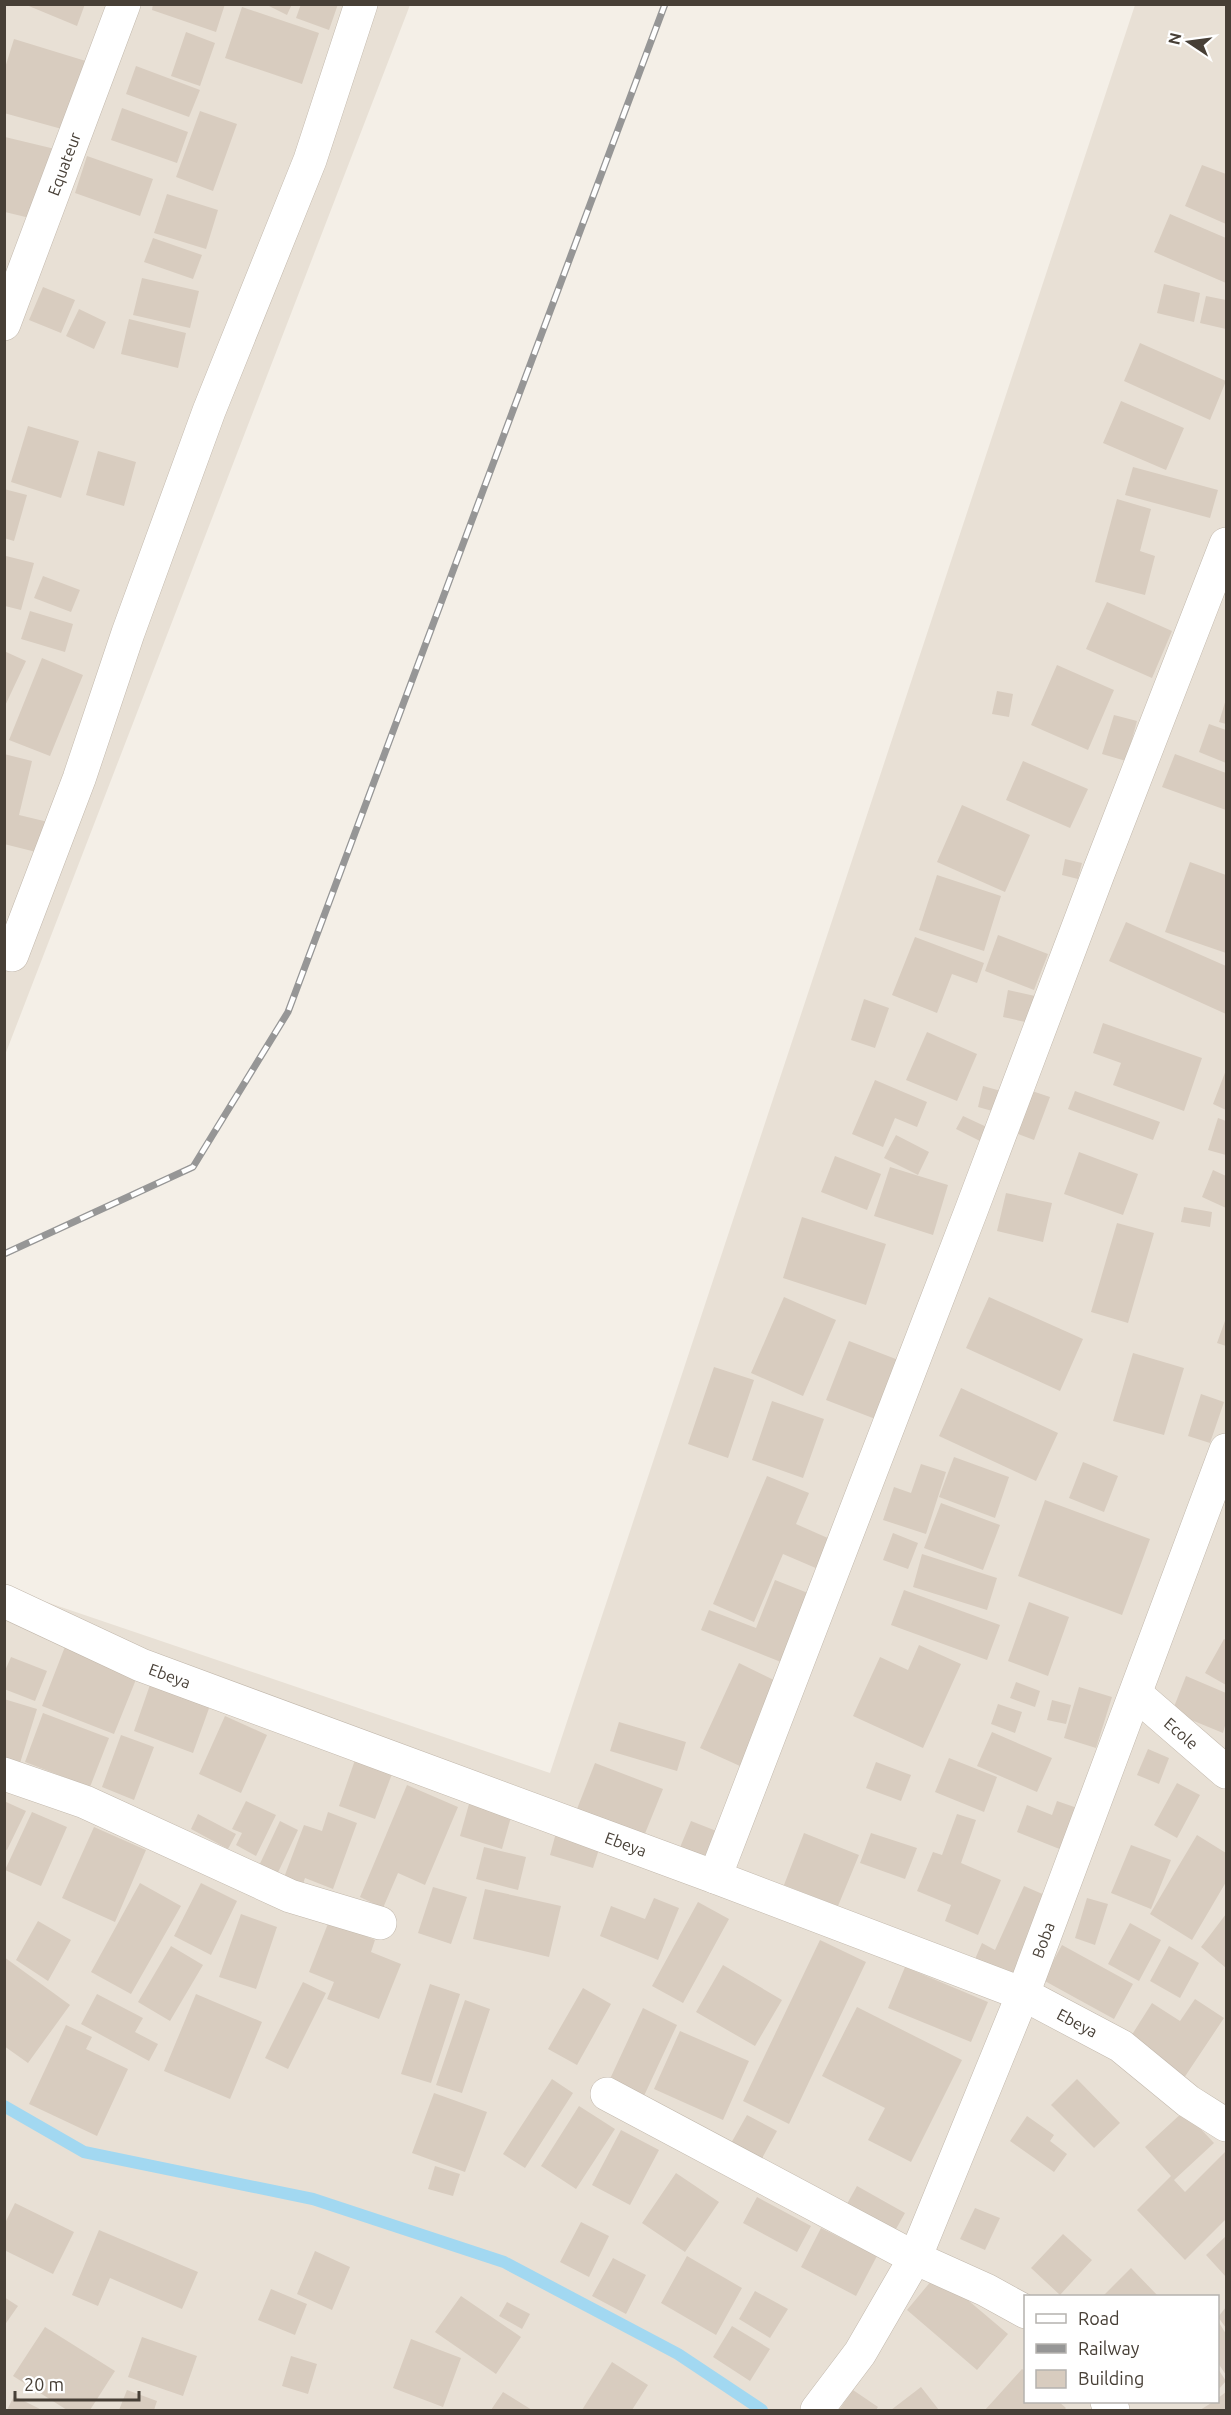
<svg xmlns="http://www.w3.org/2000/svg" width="1231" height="2415" viewBox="0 0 1231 2415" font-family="Ubuntu,sans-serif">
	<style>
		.residential { fill: #e8e0d5; fill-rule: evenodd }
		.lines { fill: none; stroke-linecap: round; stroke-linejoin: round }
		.stream { stroke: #a2d8f1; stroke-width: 12 }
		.building { fill: #d8ccbf }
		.minor-casing { stroke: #c2b8ac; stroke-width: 34 }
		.minor { stroke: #fff; stroke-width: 33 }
		.rail-casing { stroke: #969696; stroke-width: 7 }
		.rail { stroke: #fff; stroke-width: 4.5; stroke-dasharray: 14; stroke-linecap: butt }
		.labels { text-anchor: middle; stroke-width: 4.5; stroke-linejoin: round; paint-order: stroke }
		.street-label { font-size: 16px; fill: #473f36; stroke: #fff }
	</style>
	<rect width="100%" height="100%" fill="#f4efe7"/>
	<path class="residential" d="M5 5H410L5 1055Z
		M1135 5H1226V2410H5V1588L550 1773ZM1026 2296H1218V2402H1026Z"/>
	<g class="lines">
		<path class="stream" d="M4 2106 84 2152 313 2199 504 2262 678 2354 762 2410"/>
	</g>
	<path class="building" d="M24 4H85L77 26Z
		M153 4H225L216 32 152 10Z
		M265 4H292L287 15Z
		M301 4H338L329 30 296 18Z
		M242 7 319 33 302 84 225 58Z
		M186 32 215 43 200 86 171 76Z
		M14 39 89 62 69 131 4 113V71Z
		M136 66 200 90 189 117 126 94Z
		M122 108 188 132 177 163 111 140Z
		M200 111 237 124 213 191 176 177Z
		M5 137 55 149 38 220 5 212Z
		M87 156 153 179 140 216 75 193Z
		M1202 165 1226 174V224L1185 206Z
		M167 194 218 210 206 249 154 233Z
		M1170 214 1226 238V283L1154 252Z
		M153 238 202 255 193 279 144 262Z
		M142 278 199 291 190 328 133 315Z
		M1164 284 1200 293 1194 322 1157 313Z
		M43 287 75 300 61 333 29 320Z
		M1206 296 1226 300V329L1200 323Z
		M79 309 106 322 94 349 66 336Z
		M129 319 186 333 178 368 121 354Z
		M1140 343 1226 381 1210 420 1124 381Z
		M1121 401 1184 428 1166 470 1103 443Z
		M28 426 79 441 61 498 11 482Z
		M98 451 136 462 124 506 86 495Z
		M1133 467 1218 490 1210 518 1125 495Z
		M4 489 27 495 14 541 4 538Z
		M1117 499 1151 509 1140 551 1155 556 1145 595 1095 582Z
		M6 556 34 563 21 610 5 606Z
		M43 576 80 590 71 612 34 598Z
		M1107 602 1172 631 1152 678 1086 649Z
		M30 611 73 624 65 652 21 639Z
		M4 651 26 661 4 708Z
		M42 658 83 675 50 756 9 740Z
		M1057 665 1114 690 1088 750 1031 725Z
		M997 691 1013 694 1009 717 992 714Z
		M1226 699V724L1219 722Z
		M1114 715 1137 721 1126 761 1102 754Z
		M1209 724 1226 730V763L1199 752Z
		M4 754 32 761 19 815 48 822 40 853 4 844Z
		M1175 754 1226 773V810L1162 787Z
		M1023 761 1088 789 1070 828 1006 800Z
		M962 805 1030 835 1005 892 937 862Z
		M1065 859 1082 863 1078 879 1062 875Z
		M1190 862 1226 875V953L1165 932Z
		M937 875 1001 896 984 951 919 930Z
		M1126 922 1226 966V1014L1109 961Z
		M998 935 1048 954 1034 990 985 971Z
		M915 937 984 963 977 983 952 974 937 1013 892 995Z
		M1008 990 1035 996 1030 1023 1003 1017Z
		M864 999 889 1008 875 1048 851 1040Z
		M1103 1023 1202 1058 1184 1111 1113 1085 1121 1063 1093 1053Z
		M927 1032 977 1054 957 1101 906 1080Z
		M1226 1070V1110L1213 1104Z
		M875 1080 927 1102 917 1127 895 1118 883 1147 852 1134Z
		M983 1086 1001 1091 996 1112 978 1107Z
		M1032 1091 1050 1097 1034 1140 1015 1133Z
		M1075 1091 1160 1122 1153 1140 1068 1109Z
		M963 1116 991 1129 984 1143 956 1129Z
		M1218 1118 1226 1121V1155L1208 1150Z
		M896 1135 929 1152 918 1175 884 1158Z
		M1079 1152 1138 1174 1123 1215 1064 1194Z
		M835 1156 881 1174 867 1210 821 1192Z
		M890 1167 948 1185 933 1235 874 1216Z
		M1213 1170 1226 1176V1208L1202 1197Z
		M1006 1193 1052 1203 1043 1242 997 1231Z
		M1184 1207 1212 1212 1210 1227 1181 1222Z
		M802 1217 886 1244 866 1305 783 1278Z
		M1117 1223 1154 1233 1128 1323 1091 1312Z
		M784 1297 836 1320 803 1396 751 1373Z
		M989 1297 1083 1339 1060 1391 966 1348Z
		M1226 1318V1346L1217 1343Z
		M849 1341 901 1361 878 1420 826 1400Z
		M1133 1353 1184 1368 1164 1435 1113 1421Z
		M714 1367 754 1380 728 1458 688 1444Z
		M961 1388 1058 1433 1036 1481 939 1436Z
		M1201 1394 1224 1402 1210 1443 1188 1436Z
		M772 1401 824 1419 803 1478 752 1460Z
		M954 1457 1009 1477 995 1518 939 1497Z
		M1083 1462 1118 1476 1104 1512 1069 1498Z
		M921 1464 946 1472 926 1534 883 1520 894 1487 911 1493Z
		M767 1476 809 1493 796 1524 830 1539 818 1569 783 1554 754 1622 713 1604Z
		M1045 1500 1150 1539 1122 1615 1018 1576Z
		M941 1503 1000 1525 983 1570 924 1548Z
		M893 1533 918 1543 908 1569 883 1560Z
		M922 1554 997 1578 987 1610 913 1587Z
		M775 1580 813 1595 786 1664 701 1630 709 1610 756 1628Z
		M904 1590 1000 1625 987 1660 891 1625Z
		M1029 1602 1069 1617 1048 1676 1008 1661Z
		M1224 1639 1226 1640V1685L1205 1673Z
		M66 1644 139 1672 114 1734 42 1706Z
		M919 1645 961 1664 923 1748 853 1716 880 1657 908 1670Z
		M11 1657 47 1671 35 1701 4 1689V1673Z
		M739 1663 778 1682 740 1766 700 1748Z
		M1186 1676 1226 1693V1722L1223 1733 1172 1712Z
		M152 1679 212 1700 193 1753 134 1731Z
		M1016 1682 1040 1691 1035 1707 1010 1698Z
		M1079 1687 1112 1697 1096 1748 1064 1738Z
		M4 1699 37 1709 20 1763 4 1758Z
		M1052 1700 1071 1705 1066 1724 1047 1720Z
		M998 1704 1022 1712 1015 1733 991 1724Z
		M43 1713 109 1738 90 1787 25 1762Z
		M225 1716 267 1735 241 1793 199 1774Z
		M619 1722 686 1742 677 1771 610 1751Z
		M992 1732 1052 1758 1037 1792 977 1766Z
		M121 1735 154 1747 134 1800 102 1787Z
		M1148 1749 1169 1758 1159 1784 1137 1775Z
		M949 1758 997 1777 984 1812 935 1792Z
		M355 1760 392 1774 375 1819 339 1806Z
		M876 1762 911 1775 901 1801 866 1788Z
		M595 1763 663 1789 644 1836 577 1809Z
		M1177 1783 1200 1795 1177 1838 1154 1825Z
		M407 1785 458 1807 425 1885 398 1873 383 1908 360 1897Z
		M4 1801 26 1811 7 1850 4 1849Z
		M246 1801 276 1815 256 1856 236 1845 242 1833 232 1829Z
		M1057 1801 1083 1810 1067 1852 1017 1832 1027 1805 1052 1815Z
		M469 1804 511 1817 502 1849 460 1836Z
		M32 1812 67 1827 41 1886 5 1870Z
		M328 1812 357 1823 333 1889 305 1878 302 1887 283 1880 304 1825 322 1831Z
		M198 1814 236 1834 228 1849 191 1829Z
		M957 1814 976 1820 961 1863 1001 1880 978 1935 945 1921 951 1905 917 1891 933 1852 942 1855Z
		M280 1821 298 1830 274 1881 256 1872Z
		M691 1821 719 1832 705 1868 676 1857Z
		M94 1827 146 1850 115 1922 62 1898Z
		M557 1829 601 1843 593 1868 550 1855Z
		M804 1833 859 1855 838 1906 784 1885Z
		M871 1833 917 1848 905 1879 860 1863Z
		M1197 1835 1226 1853V1882L1192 1940 1150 1914Z
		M1131 1845 1171 1860 1151 1909 1111 1893Z
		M484 1847 526 1857 518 1890 476 1879Z
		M140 1883 181 1906 131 1994 91 1972Z
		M201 1883 237 1901 211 1955 174 1936Z
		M1024 1886 1047 1896 1010 1983 972 1966 982 1943 995 1950Z
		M433 1887 467 1897 451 1944 418 1933Z
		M485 1889 561 1906 549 1957 473 1939Z
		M654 1898 679 1908 658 1960 600 1936 611 1906 645 1919Z
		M1087 1898 1108 1904 1095 1945 1075 1938Z
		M698 1902 729 1919 683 2003 652 1986Z
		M241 1914 277 1927 256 1989 219 1977Z
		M1226 1914V1968L1201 1947Z
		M38 1921 71 1940 48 1981 16 1960Z
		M329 1921 375 1940 371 1952 401 1964 379 2019 327 1999 334 1982 309 1972Z
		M1130 1923 1161 1940 1139 1981 1108 1964Z
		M820 1940 866 1962 789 2124 743 2101Z
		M1062 1945 1133 1984 1114 2019 1043 1980Z
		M171 1946 203 1965 170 2021 138 2002Z
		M1169 1946 1199 1963 1180 1998 1150 1981Z
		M4 1957 70 2005 28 2063 4 2046Z
		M723 1965 782 2000 755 2046 696 2012Z
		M905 1967 988 2002 971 2042 888 2008Z
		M303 1982 326 1993 288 2069 265 2058Z
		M430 1984 460 1994 431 2083 401 2074Z
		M583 1988 611 2004 577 2065 548 2049Z
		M97 1994 143 2018 135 2032 158 2044 149 2061 81 2024Z
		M196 1994 262 2022 230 2099 164 2071Z
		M1195 1999 1224 2018 1184 2078 1128 2041 1152 2003 1180 2021Z
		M465 2000 490 2009 462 2093 436 2085Z
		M857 2007 962 2060 911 2162 868 2140 885 2108 822 2076Z
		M643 2008 677 2025 643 2098 609 2081Z
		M66 2025 92 2037 86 2049 128 2069 97 2136 29 2104Z
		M680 2031 749 2061 723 2120 654 2089Z
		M552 2079 573 2093 525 2168 503 2154Z
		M1077 2079 1120 2123 1094 2148 1051 2105Z
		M434 2093 487 2112 465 2172 412 2153Z
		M579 2106 615 2129 576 2189 541 2166Z
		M1184 2111 1214 2143 1174 2180 1185 2192 1226 2151V2219L1185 2260 1137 2210 1171 2176 1145 2147Z
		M747 2115 777 2131 760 2162 730 2145Z
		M1027 2116 1054 2135 1050 2141 1067 2154 1054 2172 1010 2141Z
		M621 2130 659 2150 630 2205 592 2185Z
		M435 2166 460 2174 453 2196 428 2189Z
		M676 2173 719 2202 685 2252 642 2223Z
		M857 2186 905 2213 891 2238 843 2211Z
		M757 2197 811 2226 797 2252 743 2223Z
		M15 2203 74 2232 53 2274 4 2250V2225Z
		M975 2208 1000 2218 985 2250 960 2239Z
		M581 2222 609 2236 589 2277 560 2262Z
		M821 2228 877 2256 856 2296 801 2267Z
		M99 2230 198 2272 182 2309 110 2278 98 2306 72 2295Z
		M1063 2234 1092 2260 1060 2295 1031 2268Z
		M1226 2236V2277L1206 2255Z
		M315 2251 350 2267 332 2310 297 2294Z
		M687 2256 742 2288 716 2335 661 2303Z
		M613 2258 646 2275 626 2314 592 2296Z
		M1131 2268 1158 2296H1103Z
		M937 2274 1008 2334 977 2370 907 2310Z
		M271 2289 307 2304 295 2335 258 2320Z
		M755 2291 788 2309 770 2338 739 2319Z
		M461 2296 521 2337 496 2374 435 2332Z
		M4 2297 18 2306 4 2326Z
		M507 2302 530 2314 522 2329 499 2316Z
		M1226 2307V2328L1218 2317Z
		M1218 2321 1226 2334V2375L1218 2363Z
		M732 2326 770 2349 750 2381 713 2357Z
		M45 2327 115 2371 90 2410H67L13 2376Z
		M142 2337 197 2356 183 2396 128 2377Z
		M411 2339 461 2358 443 2407 393 2388Z
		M291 2356 317 2364 308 2394 282 2386Z
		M612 2362 648 2385 632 2410H582Z
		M1022 2369 1026 2372V2402H1059L1066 2408 1064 2410H985Z
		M1218 2369 1226 2381 1218 2390Z
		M921 2387 939 2410H891Z
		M127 2390 157 2401 154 2410H119Z
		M853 2390 878 2407 876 2410H839Z
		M503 2392 532 2410H491Z
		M1226 2392V2410H1200L1213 2402H1218V2398Z
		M14 2396 42 2410H7Z"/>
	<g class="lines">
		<g class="minor-casing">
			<g id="minor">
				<path id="s1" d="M4 324 124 4"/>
				<path d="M12 955 79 779 128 633 209 411 310 160 361 4"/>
				<path id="s2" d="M4 1601 141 1665 715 1877 1023 1994 1121 2046 1188 2101 1226 2125"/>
				<path id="s3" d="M1136 1694 1226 1772"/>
				<path d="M4 1774 85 1802 290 1896 380 1923"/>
				<path d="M715 1877 971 1211 1098 874 1226 544"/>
				<path d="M607 2094 915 2258 986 2290 1026 2312"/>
				<path d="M1107 2402 1113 2410"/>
				<path id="s4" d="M817 2410 860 2353 915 2258 1023 1994 1226 1450"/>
			</g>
		</g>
		<use href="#minor" class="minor"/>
		<g class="rail-casing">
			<path id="rail" d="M4 1254 193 1167 288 1012 665 4"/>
		</g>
		<use href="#rail" class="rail"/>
	</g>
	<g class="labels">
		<g class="street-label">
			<text dy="6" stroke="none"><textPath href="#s1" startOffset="171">Equateur</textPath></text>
			<text dy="6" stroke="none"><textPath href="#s2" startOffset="182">Ebeya</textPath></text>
			<text dy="6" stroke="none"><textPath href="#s3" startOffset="60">Ecole</textPath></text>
			<text dy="6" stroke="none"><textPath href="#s2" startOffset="668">Ebeya</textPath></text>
			<text dy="6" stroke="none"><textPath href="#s4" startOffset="524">Boba</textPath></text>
			<text dy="6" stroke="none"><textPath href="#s2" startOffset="1154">Ebeya</textPath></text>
		</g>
	</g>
	<rect width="1231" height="2415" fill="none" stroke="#473f36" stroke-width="12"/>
	<rect x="1024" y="2295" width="195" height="108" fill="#ffffff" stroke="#b5b2af" stroke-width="1.5"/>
	<rect x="1036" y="2314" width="30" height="9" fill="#ffffff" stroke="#b5b2af" stroke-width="1.5"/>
	<text x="1078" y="2325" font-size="18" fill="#473f36">Road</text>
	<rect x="1036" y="2344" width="30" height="9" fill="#969696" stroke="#b5b2af" stroke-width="1.5"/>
	<text x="1078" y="2355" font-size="18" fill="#473f36">Railway</text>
	<rect x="1036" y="2370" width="30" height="18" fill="#d8ccbf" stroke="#b5b2af" stroke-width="1.5"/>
	<text x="1078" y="2385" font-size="18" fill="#473f36">Building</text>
	<g transform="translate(1189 42) rotate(283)" stroke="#ffffff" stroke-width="4.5" paint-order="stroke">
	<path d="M0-4.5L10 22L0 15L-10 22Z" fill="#473f36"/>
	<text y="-9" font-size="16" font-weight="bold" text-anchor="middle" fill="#473f36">N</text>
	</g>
	<path d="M15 2391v9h124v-9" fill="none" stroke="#473f36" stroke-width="3"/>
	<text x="24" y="2391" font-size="18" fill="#473f36" stroke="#ffffff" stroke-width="4.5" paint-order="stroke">20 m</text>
</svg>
